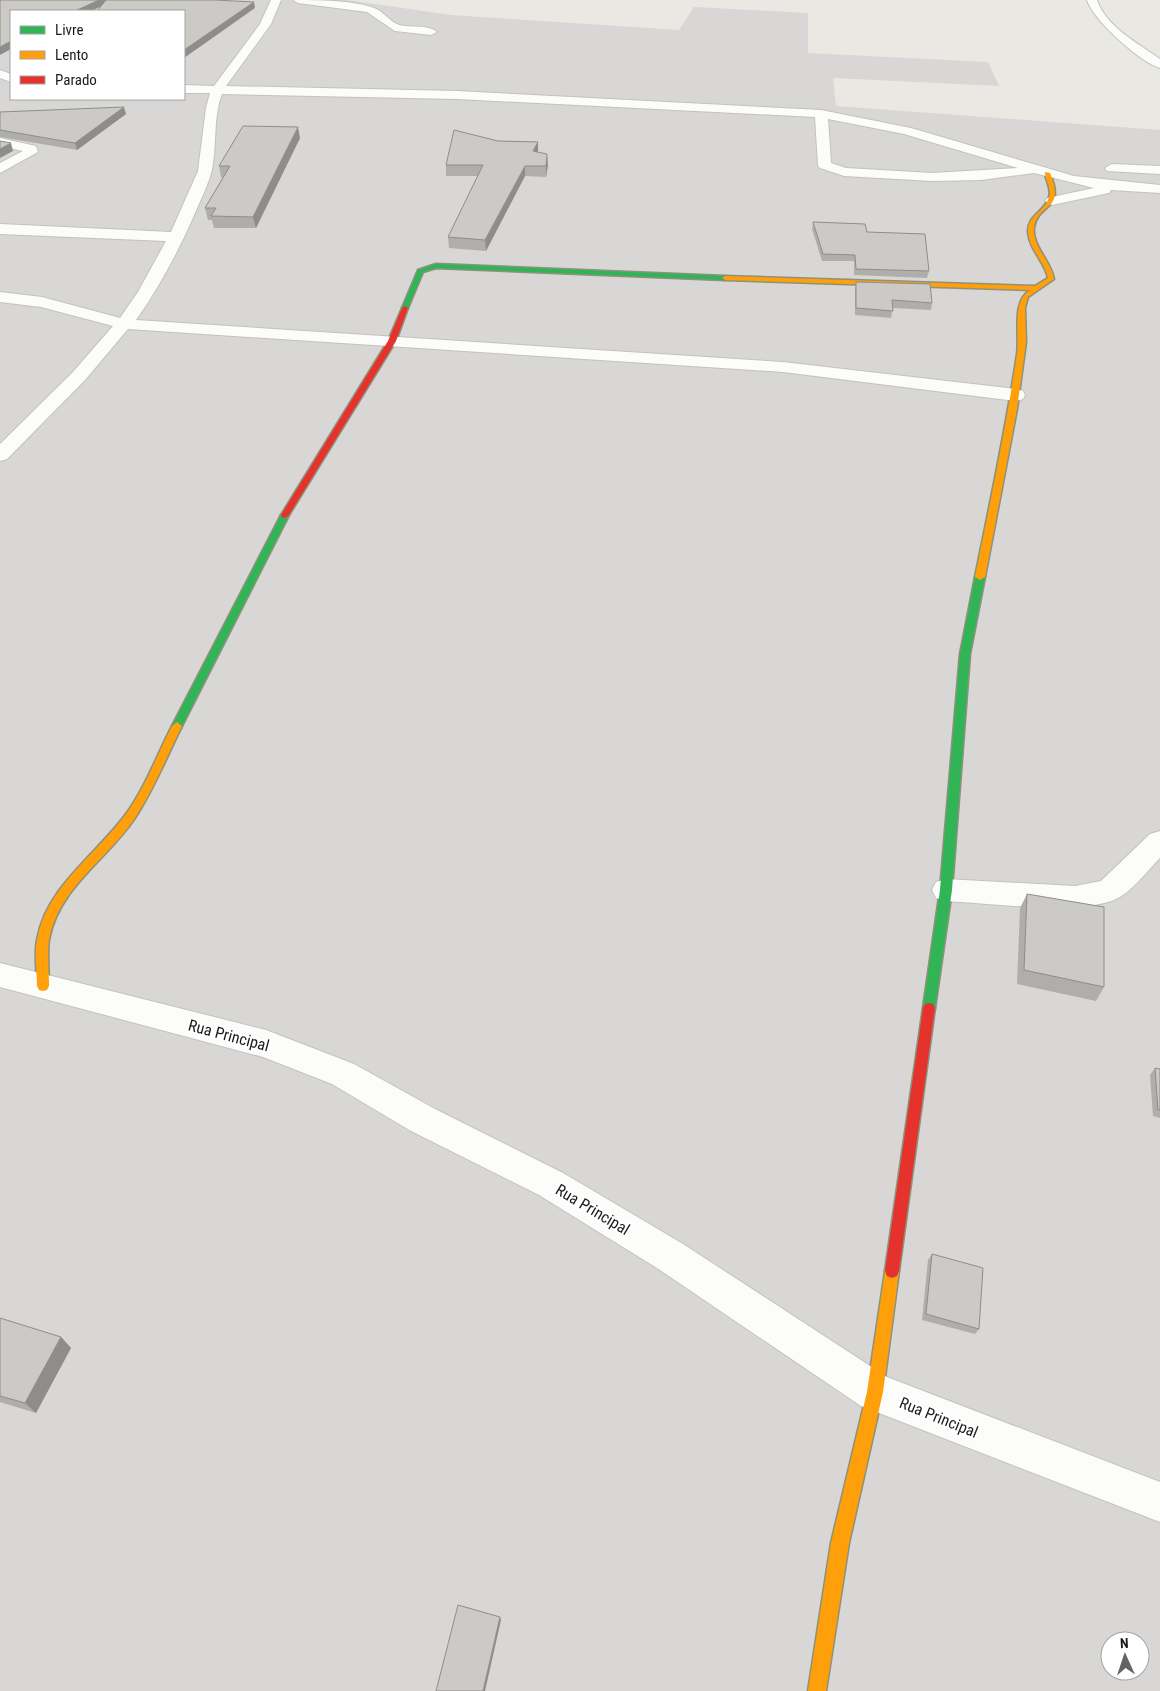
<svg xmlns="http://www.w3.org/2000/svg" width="1160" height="1691" viewBox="0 0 1160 1691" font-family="'Roboto Condensed',sans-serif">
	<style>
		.residential { fill: #d8d7d5; fill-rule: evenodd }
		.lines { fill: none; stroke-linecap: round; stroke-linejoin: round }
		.street-casing { stroke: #c2c2bf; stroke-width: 2 }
		.fast-casing { stroke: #8d927c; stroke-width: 3 }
		.slow-casing { stroke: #8d927c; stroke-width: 3 }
		.jam-casing { stroke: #8d927c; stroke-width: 3 }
		.street { fill: #fcfcfb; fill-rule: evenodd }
		.fast { fill: #30b455; fill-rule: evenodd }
		.slow { fill: #ff9f0a; fill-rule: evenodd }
		.jam { fill: #e5322d; fill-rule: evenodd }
		.wall { fill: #afaeaa }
		.shaded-wall { fill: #8f8d8b }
		.building { fill: #cccac6; stroke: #8f8d8b }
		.labels { text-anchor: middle; stroke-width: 4.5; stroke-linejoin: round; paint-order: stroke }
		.near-street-label { font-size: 16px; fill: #1b1b1b; stroke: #fff }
	</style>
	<rect width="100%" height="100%" fill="#e9e8e3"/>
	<path class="residential" d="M0 0H348L451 15 679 30 694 7 808 13V53L988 62 999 86 833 78 836 106 1160 130V1691H0ZM11 11H184V99H11ZM1110 1641H1140V1671H1110Z"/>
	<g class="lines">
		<g class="street-casing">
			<path id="street" d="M271 0H281L271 24 226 86 457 91 821 110 911 128 1074 176 1160 185V193L1111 190 1109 193 1052 205 1045 201 1047 198 1094 188 1034 173 981 180 932 181 844 176 820 168 818 165 815 117 457 99 222 94C213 117 217 145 212 170 208 185 201 199 195 213 179 250 160 286 136 320L783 362 1016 389 1023 391 1025 395 1023 399 1016 401 783 372 128 329 85 380 7 459 0 461V444L73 372 113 326 41 307 0 302V292L42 297 120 318 138 292 166 241 0 234V224L171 232 198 171 206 108 210 93H184V85L214 86 260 24ZM828 119 904 134 1018 168 932 173 846 168 831 163Z
				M293 0C316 0 352 0 374 8 383 11 390 22 399 25 410 28 428 24 437 32L431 35 395 31 367 12 298 3Z
				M1087 0H1097C1106 27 1138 43 1160 59V68C1140 62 1093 20 1087 0Z
				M0 70 11 74V82L0 78Z
				M0 138 36 146 38 152 0 173V163L23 151 0 146Z
				M1112 164 1160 166V174L1107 171 1105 168Z
				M1160 831V858C1149 869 1132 891 1118 898 1085 916 986 903 946 901L936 898 932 890 936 882 946 879 1075 886 1101 881 1150 834Z
				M0 963 266 1030 354 1064 435 1109 563 1173 683 1244 887 1377 1160 1482V1522L861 1406 657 1268 539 1195 411 1131 332 1084 263 1057 0 987Z"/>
		</g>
		<g class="fast-casing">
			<path id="fast" d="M436 264 725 276 728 278 725 280 436 268 423 272 408 308 403 309 402 308 418 270Z
				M285 512 289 515 182 726 181 728H173L172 726 281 515Z
				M980 574 985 577 970 654 952 890 935 1008 933 1012 929 1013 925 1012 923 1008 940 890 960 654 975 577Z"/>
		</g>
		<g class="slow-casing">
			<path id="slow" d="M1045 172 1050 173C1066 213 1038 201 1034 228 1032 246 1051 261 1054 279L1028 297 1025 308 1026 342 1017 409 985 577 980 580 975 577C990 503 1006 429 1017 354 1020 334 1011 302 1030 290L725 280 722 278 725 276 1035 286 1048 278C1045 262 1029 249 1028 232 1027 215 1045 212 1049 197 1052 188 1045 180 1045 172Z
				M177 722 182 726C167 756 154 789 135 818 108 859 58 888 49 940 47 955 49 971 49 986L47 990 43 991 39 990 37 986C37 971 34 955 37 940 46 887 96 855 126 814 145 788 157 755 172 726Z
				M892 1264 897 1266 899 1271 883 1392 849 1543 826 1691H808L831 1543 867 1392 885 1271 887 1266Z"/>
		</g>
		<g class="jam-casing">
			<path id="jam" d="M405 306 408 308 396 341 289 515 285 518 282 517 281 515 388 341 402 308Z
				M929 1003 933 1004 935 1008 899 1271 897 1276 892 1278 887 1276 885 1271 923 1008 925 1004Z"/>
		</g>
		<use href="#street" class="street"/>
		<use href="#fast" class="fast"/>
		<use href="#slow" class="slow"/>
		<use href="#jam" class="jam"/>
	</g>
	<path class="wall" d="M0 112 126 114 77 150 0 137Z
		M300 138 256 228H214L212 220H208L205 208 223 177H221L219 166Z
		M498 141 538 142V152L548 165 546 177 525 176 486 251 449 248 448 237 478 176H446V165Z
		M813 222 867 232 929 271 927 278 854 275V261H822L812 229Z
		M856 282 932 303 931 310 893 308 891 318 855 315V289Z
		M1027 894 1104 987 1096 1001 1017 984 1020 908Z
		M1155 1068 1160 1069V1118L1153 1116 1150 1075Z
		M932 1254 979 1329 975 1334 922 1320 928 1260Z
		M0 1318 61 1337 71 1348 36 1413 0 1402Z"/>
	<path class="shaded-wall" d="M99 0H110L111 2 91 11H75Z
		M254 2 255 8 184 58V50Z
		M11 41V49L0 55V47Z
		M124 107 126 114 77 150 75 143Z
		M298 127 300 138 256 228 253 217Z
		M538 142V152L533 151Z
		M11 143 13 151 0 158V149Z
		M547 154 548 165 546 177V166Z
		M525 166V176L486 251 485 240Z
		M61 1337 71 1348 36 1413 25 1403Z
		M500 1617 501 1620 485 1691H483Z"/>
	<path class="building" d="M0 0H99L75 11H11V41L0 47Z
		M106 0H215L254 2 184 50V11H97Z
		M124 107 75 143 0 130V112Z
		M243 126 298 127 253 217 211 216 216 208H205L230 166H219Z
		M454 130 498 141 538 142 533 151 547 154 546 166H525L485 240 448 237 483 165H446Z
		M0 141 11 143 0 149Z
		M813 222 865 224 867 232 925 234 929 271 856 269 855 255 823 254Z
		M856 282 930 284 932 303 892 300 893 311 856 308Z
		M1027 894 1104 907V987L1024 970Z
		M1155 1068 1160 1069V1110H1158Z
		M932 1254 983 1268 979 1329 926 1314Z
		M0 1318 61 1337 25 1403 0 1396Z
		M458 1605 500 1617 483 1691H436Z"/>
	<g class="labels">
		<g class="near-street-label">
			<text transform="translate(229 1035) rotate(15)" y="6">Rua Principal</text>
			<text transform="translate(593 1209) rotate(31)" y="6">Rua Principal</text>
			<text transform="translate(939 1417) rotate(22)" y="6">Rua Principal</text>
		</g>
	</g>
	<rect x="10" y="10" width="175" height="90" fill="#ffffff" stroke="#a4a4a4"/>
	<rect x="20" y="26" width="25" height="8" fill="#30b455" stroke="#a4a4a4"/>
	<text x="55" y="35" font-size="15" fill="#1b1b1b">Livre</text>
	<rect x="20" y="51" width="25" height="8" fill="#ff9f0a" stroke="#a4a4a4"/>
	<text x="55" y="60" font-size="15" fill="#1b1b1b">Lento</text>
	<rect x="20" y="76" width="25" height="8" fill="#e5322d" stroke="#a4a4a4"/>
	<text x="55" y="85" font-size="15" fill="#1b1b1b">Parado</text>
	<g transform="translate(1125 1656) rotate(357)"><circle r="24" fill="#ffffff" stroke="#a4a4a4"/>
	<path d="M0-4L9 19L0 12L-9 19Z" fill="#636361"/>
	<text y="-8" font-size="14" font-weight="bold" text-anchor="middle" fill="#1b1b1b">N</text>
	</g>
</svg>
